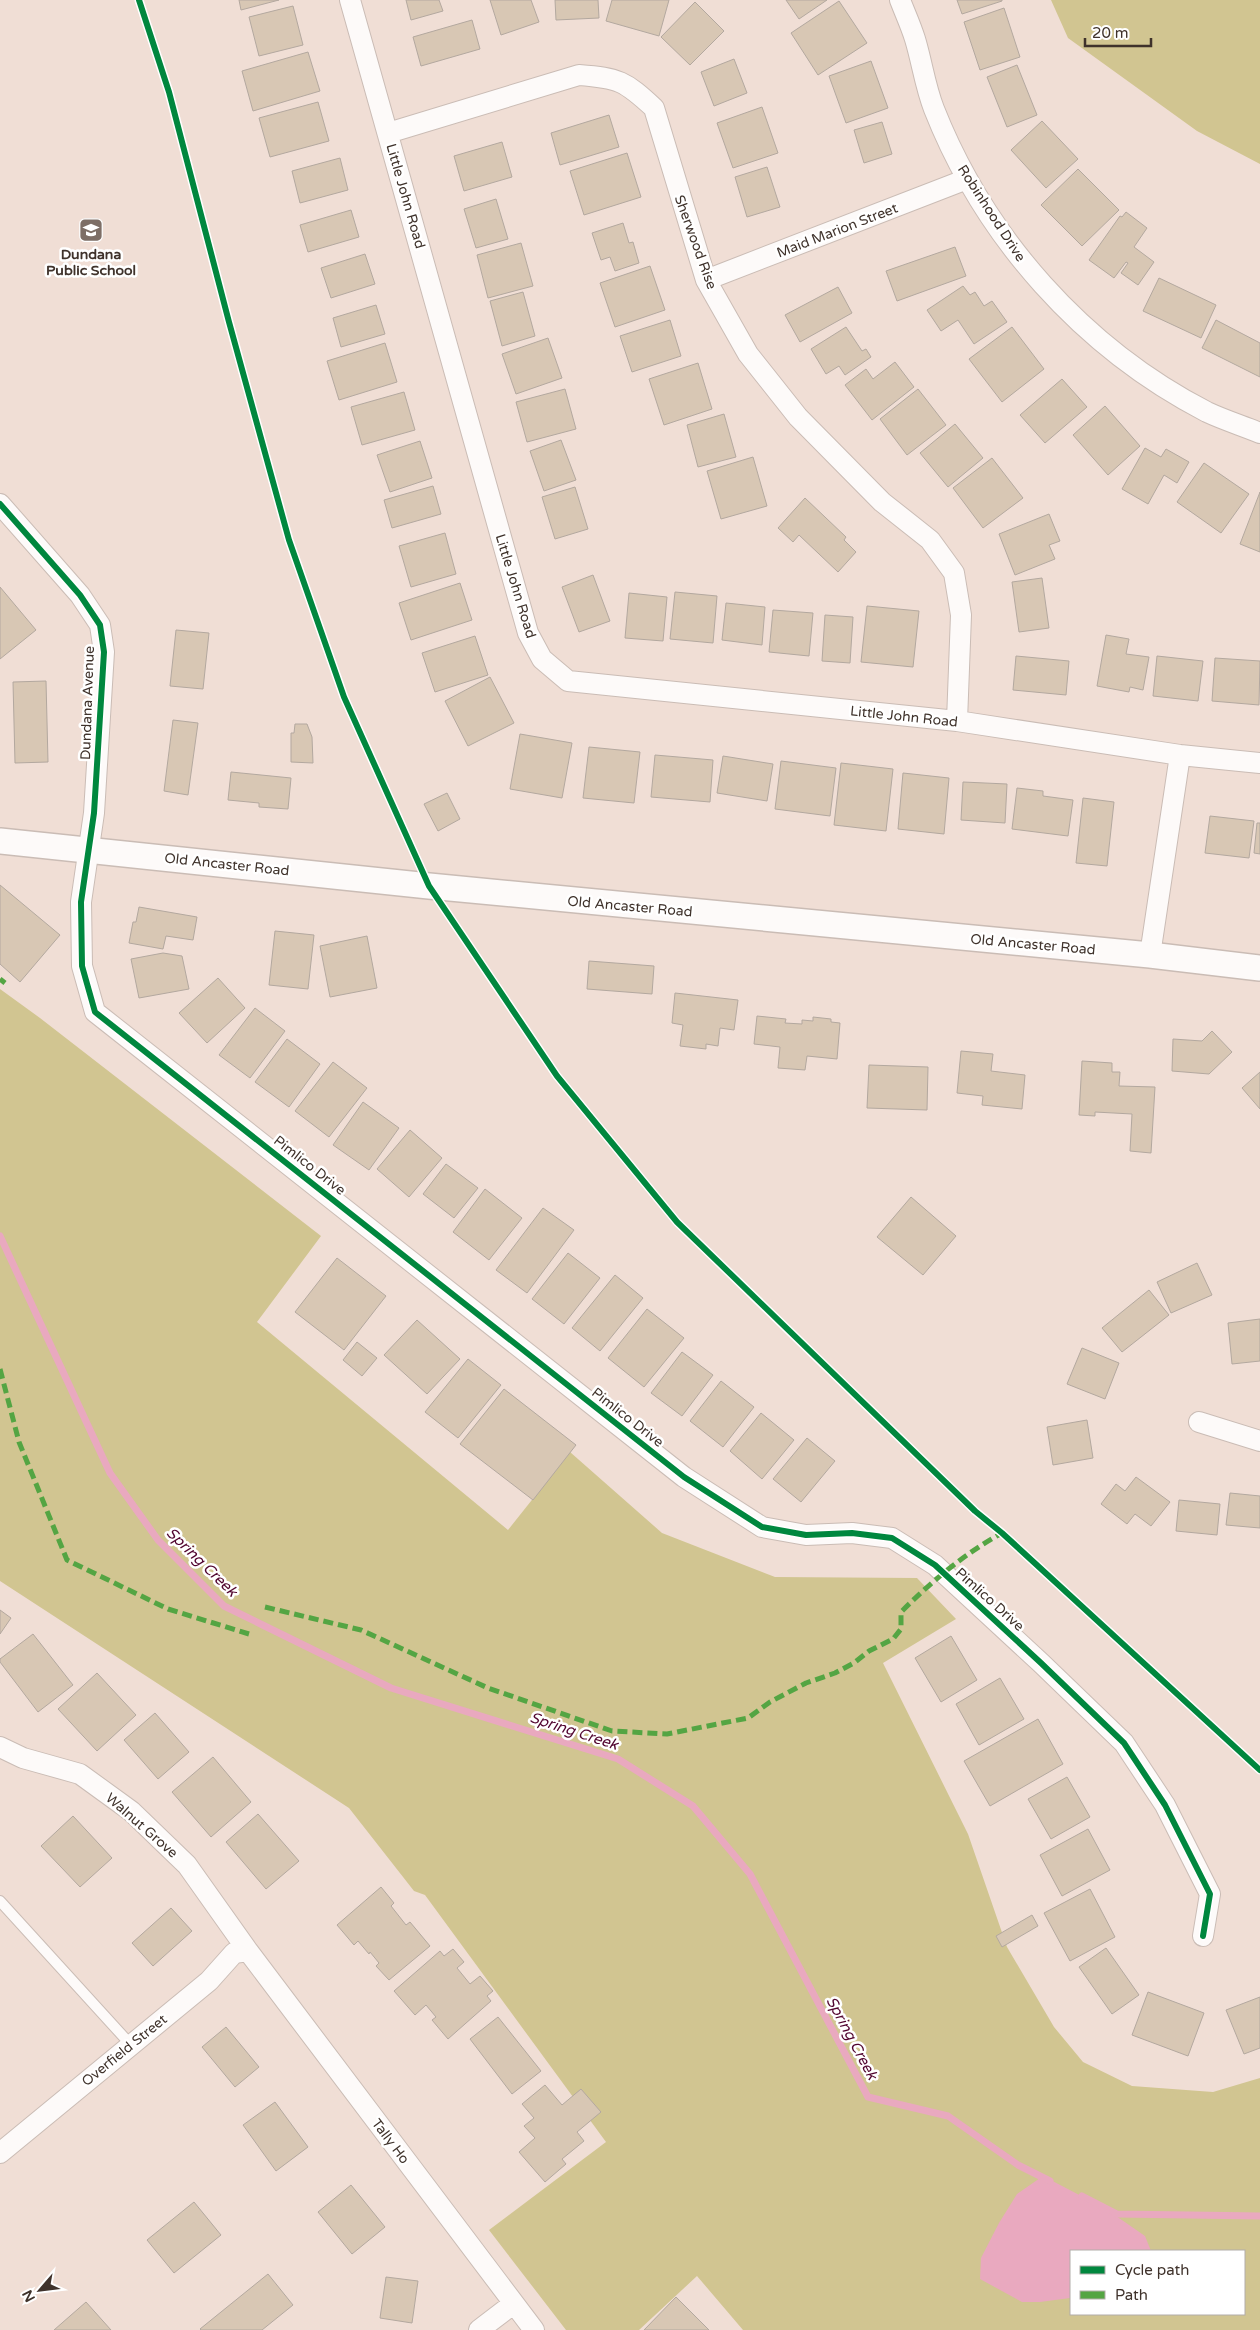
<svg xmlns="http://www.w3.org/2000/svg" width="1260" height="2330" viewBox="0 0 1260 2330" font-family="'Varela Round',sans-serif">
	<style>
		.forest { fill: #d1c591; fill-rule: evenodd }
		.water { fill: #e9a9bf }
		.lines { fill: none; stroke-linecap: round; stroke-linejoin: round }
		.stream { stroke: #e9a9bf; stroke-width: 7 }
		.building { fill: #d8c7b4; stroke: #b3a89f }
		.service-casing { stroke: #cabcb5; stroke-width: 12 }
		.minor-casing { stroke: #cabcb5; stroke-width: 22 }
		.tertiary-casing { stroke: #cabcb5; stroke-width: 28 }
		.service { stroke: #fdfaf9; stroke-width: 10 }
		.minor { stroke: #fdfaf9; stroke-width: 20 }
		.tertiary { stroke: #fdfaf9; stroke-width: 25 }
		.quiet { stroke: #54a543; stroke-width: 5; stroke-dasharray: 10 5; stroke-linecap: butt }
		.cycleway-casing { stroke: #fff; stroke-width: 9 }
		.cycleway { stroke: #00873e; stroke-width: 6 }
		.labels { text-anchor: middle; stroke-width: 5; stroke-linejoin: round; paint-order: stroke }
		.street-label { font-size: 14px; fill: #3f322b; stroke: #fff }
		.poi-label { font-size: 14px; font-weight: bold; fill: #3f322b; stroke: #fff }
		.water-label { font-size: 15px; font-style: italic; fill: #51052f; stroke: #fff }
	</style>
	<rect width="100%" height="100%" fill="#f0ded5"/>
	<path class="forest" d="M1051 0H1260V164L1197 131 1068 38Z
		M0 989 40 1018 321 1236 257 1322 508 1530 570 1452 662 1533 775 1577 917 1578 956 1619 883 1663 968 1834 1007 1947 1054 2027 1083 2062 1132 2086 1213 2092 1260 2078V2330H743L697 2276 639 2330H566L489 2230 606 2142 425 1895 414 1891 349 1808 0 1581ZM1071 2251H1244V2314H1071Z"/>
	<path class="water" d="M1043 2176 1106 2209 1145 2236 1151 2251H1071L1070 2298 1040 2302H1022L980 2279 981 2258 999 2223 1017 2194Z"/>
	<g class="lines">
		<path class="stream" d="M0 1236 110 1473 158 1540 224 1606 391 1688 618 1759 693 1806 750 1874 868 2097 948 2116 1018 2165 1050 2181
			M1082 2196 1117 2214 1260 2216"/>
	</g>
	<path class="building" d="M239 0H279L241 10Z
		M406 0H439L443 11 411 20Z
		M490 0H531L539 22 501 35Z
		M555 0H598L599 18 556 20Z
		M612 0H669L659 36 606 21Z
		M786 0H827L799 19Z
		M957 0H1002V1L962 14Z
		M839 1 867 43 818 75 791 33Z
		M695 2 724 31 690 65 661 37Z
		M293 6 303 45 259 56 249 17Z
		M1004 8 1020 57 980 70 964 22Z
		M472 20 480 49 421 66 413 37Z
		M308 52 320 91 253 111 242 71Z
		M734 59 747 93 714 106 701 72Z
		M871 61 888 108 846 123 829 76Z
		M1017 65 1037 115 1007 127 987 77Z
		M318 102 329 141 270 157 259 118Z
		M762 107 778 153 733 168 717 123Z
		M609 115 619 147 560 165 551 133Z
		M1042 121 1078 159 1046 188 1011 150Z
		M882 122 892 154 864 163 854 130Z
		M502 142 512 177 464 191 454 156Z
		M627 153 641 197 584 215 570 171Z
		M340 158 348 190 300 203 292 171Z
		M767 167 780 207 747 217 735 177Z
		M1078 169 1119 210 1082 246 1041 205Z
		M496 199 508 239 476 248 464 209Z
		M351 210 359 237 308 252 300 225Z
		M1126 212 1147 228 1134 247 1154 262 1138 285 1121 273 1128 263 1126 262 1114 278 1089 260 1120 216 1122 217Z
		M623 223 629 243 633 242 639 263 615 271 610 257 601 260 592 233Z
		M521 243 533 286 488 298 477 255Z
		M955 247 966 276 897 301 886 271Z
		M365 254 375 284 331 298 321 268Z
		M650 266 665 310 615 327 600 283Z
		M1159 278 1216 305 1201 338 1143 311Z
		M963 286 970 295 975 292 984 306 992 301 1007 322 974 344 958 320 941 331 927 310Z
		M838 287 852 313 800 342 785 315Z
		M523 292 535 336 502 346 490 301Z
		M376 305 385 334 341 347 333 318Z
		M670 320 681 356 632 372 620 336Z
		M1216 320 1260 343V377L1202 348Z
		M846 327 862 351 866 349 871 357 845 375 839 366 826 374 811 349Z
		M1012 327 1044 369 1002 402 969 359Z
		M548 338 562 378 516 394 502 354Z
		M385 343 397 382 339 400 327 361Z
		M895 362 914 387 872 420 845 385 866 369 873 379Z
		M698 363 712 409 664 425 649 379Z
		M1062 379 1087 407 1045 443 1020 415Z
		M565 389 576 429 527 442 516 402Z
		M918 389 946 425 907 455 880 419Z
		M404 392 415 430 362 445 351 407Z
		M1105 406 1140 446 1108 475 1073 435Z
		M724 414 736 457 698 467 687 425Z
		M955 424 983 458 948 487 920 453Z
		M561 440 576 480 544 491 530 451Z
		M420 441 432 478 390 492 377 455Z
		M1145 448 1161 457 1166 449 1189 462 1177 483 1164 475 1148 504 1122 489Z
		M753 457 767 506 721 519 707 471Z
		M992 458 1023 498 983 528 953 488Z
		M1204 463 1249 494 1221 533 1177 502Z
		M433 486 441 514 392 528 384 500Z
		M575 487 588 529 555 539 542 497Z
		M1260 492V552L1240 544Z
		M805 498 846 537 844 540 856 552 838 572 799 535 793 542 778 528Z
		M1049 514 1060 541 1049 545 1055 559 1015 575 999 534Z
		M445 533 456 574 411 587 399 546Z
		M593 575 610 621 579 632 562 587Z
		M1042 578 1049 628 1019 632 1012 582Z
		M460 583 472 620 411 640 399 603Z
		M0 587 36 630 0 659Z
		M675 592 717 596 713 643 670 639Z
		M629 593 667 597 663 641 625 638Z
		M726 603 765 607 762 645 722 640Z
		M867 606 919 611 913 667 861 662Z
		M773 610 813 613 809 656 769 652Z
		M825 615 853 617 850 663 822 661Z
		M176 630 209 633 203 689 170 686Z
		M1106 635 1129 639 1126 654 1149 657 1143 690 1130 687 1129 692 1097 686Z
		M475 636 488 675 435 692 422 653Z
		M1016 656 1069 661 1066 695 1013 690Z
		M1157 656 1203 661 1198 701 1153 696Z
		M1215 658 1260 661 1259 705 1212 701Z
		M490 677 514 723 468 746 445 701Z
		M46 681 48 762 15 763 13 682Z
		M173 720 198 723 188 795 164 791Z
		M295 724H307L312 737 313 763 291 762V733H294Z
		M520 734 572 743 562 798 510 789Z
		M589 747 640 752 634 803 583 798Z
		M655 755 713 760 710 802 651 797Z
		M723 756 773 764 767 801 717 793Z
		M781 761 836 768 830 816 775 809Z
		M841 763 893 769 886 831 834 825Z
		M231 772 291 778 288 809 259 807V803L228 800Z
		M903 773 949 778 944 834 898 829Z
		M963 782 1007 784 1005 823 961 820Z
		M1017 788 1043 791V796L1073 800 1068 836 1012 829Z
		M447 793 460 819 438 831 424 804Z
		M1083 798 1114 802 1107 866 1076 863Z
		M1210 816 1254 821 1249 858 1205 853Z
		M1257 823H1260V854L1254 853Z
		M0 885 60 935 20 982 0 964Z
		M139 907 197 917 193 940 166 936 163 949 129 943 133 922H136Z
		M275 931 314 935 308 989 269 985Z
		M367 936 377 988 330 997 320 946Z
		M163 953 182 956 189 989 139 998 131 959Z
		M589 961 654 966 652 994 587 989Z
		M218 978 245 1008 207 1043 179 1013Z
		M675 993 738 1000 734 1030 720 1028 718 1046 706 1044V1049L680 1046 683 1025 672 1023Z
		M255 1008 285 1031 250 1078 219 1055Z
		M757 1016 786 1019 785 1023 802 1024V1020L813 1021V1017L831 1019V1022L840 1023 837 1059 807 1056 805 1070 778 1068 780 1047 754 1044Z
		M1212 1031 1232 1052 1209 1074 1172 1071 1173 1039 1202 1041Z
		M287 1039 320 1064 289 1107 255 1082Z
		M961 1051 993 1054 991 1071 1025 1075 1022 1109 982 1105 983 1096 957 1093Z
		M1082 1061 1112 1063V1072H1120L1119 1086 1155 1087 1151 1153 1130 1151 1132 1114 1095 1112V1116L1079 1115Z
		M333 1062 367 1088 329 1137 295 1111Z
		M869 1065 928 1067 927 1110 867 1108Z
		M1260 1072V1109L1242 1088Z
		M363 1102 399 1128 369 1170 333 1145Z
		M410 1130 442 1158 409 1197 377 1169Z
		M446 1164 478 1188 454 1218 423 1194Z
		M485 1189 522 1218 489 1260 453 1232Z
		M911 1197 956 1236 923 1275 877 1237Z
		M543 1208 574 1230 527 1293 496 1270Z
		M568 1253 600 1278 564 1324 532 1299Z
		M337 1258 386 1296 344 1350 295 1312Z
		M1197 1263 1212 1295 1171 1313 1157 1282Z
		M615 1275 643 1298 600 1351 572 1328Z
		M1149 1290 1169 1315 1122 1352 1102 1328Z
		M647 1309 684 1338 644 1387 608 1358Z
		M1260 1319V1361L1232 1364 1228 1323Z
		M417 1320 460 1359 427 1394 384 1355Z
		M357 1342 377 1358 362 1376 343 1360Z
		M1082 1348 1119 1363 1105 1399 1067 1384Z
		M682 1352 713 1375 682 1416 651 1393Z
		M468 1359 501 1385 458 1438 425 1412Z
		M721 1381 754 1407 723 1447 690 1421Z
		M504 1389 576 1445 533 1500 460 1444Z
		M761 1413 794 1440 762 1479 730 1451Z
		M1087 1420 1093 1458 1053 1465 1047 1427Z
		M807 1438 835 1461 801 1502 773 1479Z
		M1136 1477 1170 1502 1151 1526 1135 1514 1127 1524 1101 1504 1116 1484 1125 1491Z
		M1230 1493 1260 1496V1528L1226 1525Z
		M1179 1500 1220 1504 1217 1535 1176 1531Z
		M0 1610 11 1618 0 1634Z
		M33 1634 73 1685 38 1712 0 1662V1659Z
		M951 1636 977 1680 941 1702 915 1658Z
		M97 1673 136 1715 97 1751 58 1709Z
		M1000 1678 1024 1719 979 1745 956 1704Z
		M155 1713 189 1752 158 1779 124 1740Z
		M1038 1719 1063 1764 990 1806 964 1761Z
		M213 1757 251 1802 211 1837 172 1792Z
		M1067 1777 1090 1817 1051 1839 1028 1799Z
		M258 1814 299 1861 266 1889 226 1842Z
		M73 1816 112 1858 80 1887 41 1846Z
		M1088 1829 1110 1870 1062 1896 1040 1855Z
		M381 1887 394 1903 391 1906 406 1925 410 1922 430 1946 389 1980 376 1966 379 1963 370 1952 369 1954 358 1941 354 1945 337 1925Z
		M1090 1889 1115 1937 1070 1961 1044 1913Z
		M171 1908 192 1931 153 1966 132 1943Z
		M1032 1915 1038 1926 1002 1947 996 1936Z
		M1106 1948 1139 1995 1112 2014 1079 1967Z
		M453 1949 464 1962 457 1968 470 1984 480 1976 493 1991 487 1996 491 2001 448 2039 432 2020 436 2017 426 2005 415 2015 394 1991 440 1951 444 1956Z
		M1148 1992 1204 2013 1188 2056 1132 2035Z
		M1260 1997V2048L1244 2054 1226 2010Z
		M498 2017 541 2071 512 2094 470 2039Z
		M226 2027 259 2067 235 2087 202 2047Z
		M545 2085 562 2105 581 2089 601 2112 577 2132 584 2141 562 2159 566 2164 545 2182 519 2152 535 2138 524 2126 534 2118 522 2104Z
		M275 2102 308 2147 276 2171 243 2125Z
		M351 2185 385 2227 352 2254 318 2212Z
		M194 2202 221 2235 174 2273 147 2240Z
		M268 2274 293 2305 262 2330H201L200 2329Z
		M386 2277 418 2281 412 2323 380 2318Z
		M676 2297 709 2330H644Z
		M86 2302 111 2330H54Z"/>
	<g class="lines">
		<g class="service-casing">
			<path id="service" d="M0 1901 131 2045"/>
		</g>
		<g class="minor-casing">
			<path id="minor" d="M350 0 528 633 542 659 568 681 957 721 1180 755 1260 763
				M900 0C905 13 911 26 915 39 922 62 925 86 934 109 985 238 1083 348 1207 412 1224 420 1243 426 1260 433
				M388 133 579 75C619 78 625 81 654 108L706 280 748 354 798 417 882 502 930 540 954 573 961 615 957 721
				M706 280 967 179
				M0 504 80 595 100 625 104 652 94 813 81 902 82 966 95 1012 684 1477 762 1527 806 1535 852 1533 892 1538 935 1565 1041 1663 1124 1743 1165 1805 1210 1894 1203 1936
				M1150 955 1180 755
				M1199 1422 1260 1441
				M0 1747 23 1758 80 1774 131 1811 187 1865 248 1951 534 2330
				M0 2153 209 1981 234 1953 248 1951
				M479 2330 513 2304"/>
		</g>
		<g class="tertiary-casing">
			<path id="tertiary" d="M0 841 429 886 1150 955 1260 968"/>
		</g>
		<use href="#service" class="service"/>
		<use href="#minor" class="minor"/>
		<use href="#tertiary" class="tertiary"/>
		<path class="quiet" d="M0 979 5 983
			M0 1369 19 1442 67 1560 168 1609 249 1634
			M265 1607 361 1630 488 1688 612 1731 667 1734 748 1718 770 1702 806 1683 835 1673 854 1663 869 1651 893 1639 901 1629V1612C932 1581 964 1554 1002 1533"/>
		<g class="cycleway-casing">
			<path id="cycleway" d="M139 0 169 92 229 322 289 540 344 697 429 886 557 1076 677 1222 975 1511 1002 1533 1260 1770
				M0 504 80 595 100 625 104 652 94 813 81 902 82 966 95 1012 684 1477 762 1527 806 1535 852 1533 892 1538 935 1565 1041 1663 1124 1743 1165 1805 1210 1894 1203 1936"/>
		</g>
		<use href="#cycleway" class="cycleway"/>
	</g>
	<defs>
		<g id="school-square" transform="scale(1.25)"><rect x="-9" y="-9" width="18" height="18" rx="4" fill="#7d6e66" stroke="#fff"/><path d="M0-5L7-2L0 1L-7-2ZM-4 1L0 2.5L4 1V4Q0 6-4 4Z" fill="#fff"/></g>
	</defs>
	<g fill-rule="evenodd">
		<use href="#school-square" x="91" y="230"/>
	</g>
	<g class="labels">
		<g class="street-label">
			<text transform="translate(406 196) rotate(74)" y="5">Little John Road</text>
			<text transform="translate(992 213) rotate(57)" y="5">Robinhood Drive</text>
			<text transform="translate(837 230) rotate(-21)" y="5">Maid Marion Street</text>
			<text transform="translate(696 242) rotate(70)" y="5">Sherwood Rise</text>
			<text transform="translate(516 586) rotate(73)" y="5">Little John Road</text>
			<text transform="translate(87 703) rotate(-88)" y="5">Dundana Avenue</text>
			<text transform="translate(904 716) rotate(6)" y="5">Little John Road</text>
			<text transform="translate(227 864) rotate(6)" y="5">Old Ancaster Road</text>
			<text transform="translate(630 906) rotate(5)" y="5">Old Ancaster Road</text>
			<text transform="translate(1033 944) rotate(5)" y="5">Old Ancaster Road</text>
			<text transform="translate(310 1165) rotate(38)" y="5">Pimlico Drive</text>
			<text transform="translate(628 1417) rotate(38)" y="5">Pimlico Drive</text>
			<text transform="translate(990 1599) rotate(42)" y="5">Pimlico Drive</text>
			<text transform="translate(142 1825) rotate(41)" y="5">Walnut Grove</text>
			<text transform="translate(124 2050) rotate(-39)" y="5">Overfield Street</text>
			<text transform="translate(391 2141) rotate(53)" y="5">Tally Ho</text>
		</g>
		<g class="poi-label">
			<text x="91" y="259">Dundana<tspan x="91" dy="16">Public School</tspan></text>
		</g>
		<g class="water-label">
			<text transform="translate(202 1562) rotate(44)" y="5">Spring Creek</text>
			<text transform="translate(574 1731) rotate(18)" y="5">Spring Creek</text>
			<text transform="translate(852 2038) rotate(62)" y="5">Spring Creek</text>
		</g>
	</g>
	<rect x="1070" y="2250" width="175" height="65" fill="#ffffff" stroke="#b2adaa"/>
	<rect x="1080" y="2266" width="25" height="8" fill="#00873e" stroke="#b2adaa"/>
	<text x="1115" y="2275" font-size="15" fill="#3f322b">Cycle path</text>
	<rect x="1080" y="2291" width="25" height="8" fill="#54a543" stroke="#b2adaa"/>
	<text x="1115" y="2300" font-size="15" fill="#3f322b">Path</text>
	<g transform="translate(40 2290) rotate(242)" stroke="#ffffff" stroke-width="4" paint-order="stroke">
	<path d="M0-4L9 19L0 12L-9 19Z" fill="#3f322b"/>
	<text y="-8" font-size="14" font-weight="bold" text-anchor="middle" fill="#3f322b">N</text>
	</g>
	<path d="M1085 38v8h66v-8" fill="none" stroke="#3f322b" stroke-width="2.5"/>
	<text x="1092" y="38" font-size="15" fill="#3f322b" stroke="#ffffff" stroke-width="4" paint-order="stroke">20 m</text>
</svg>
